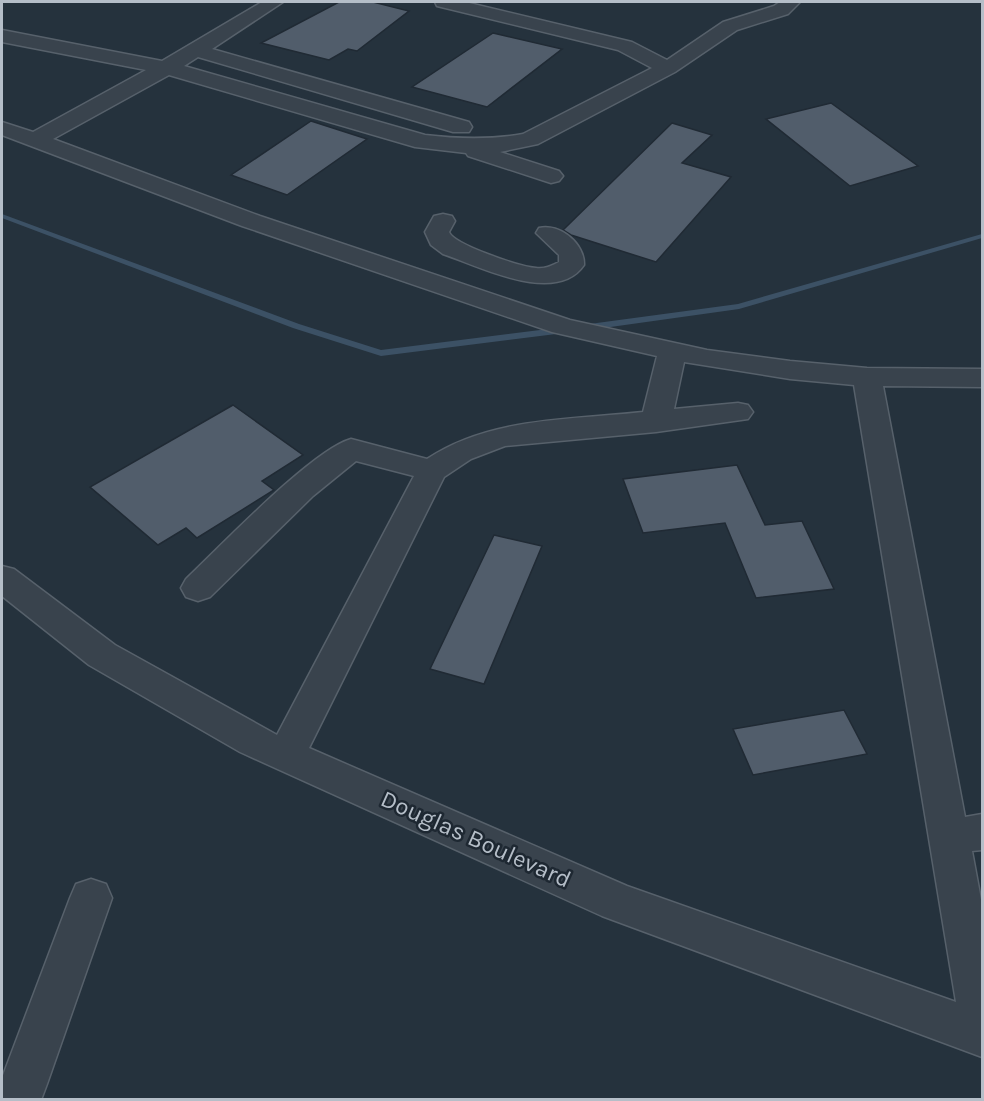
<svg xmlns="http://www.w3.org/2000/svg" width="984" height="1101" viewBox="0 0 984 1101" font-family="Karla,sans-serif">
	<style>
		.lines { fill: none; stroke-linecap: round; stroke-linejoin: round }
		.stream { fill: #3c5165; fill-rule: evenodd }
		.building { fill: #515d6b; stroke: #202a34; stroke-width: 1.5 }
		.minor-casing { stroke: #57616b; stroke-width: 3 }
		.minor { fill: #39434d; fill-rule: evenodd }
		.labels { text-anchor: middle; stroke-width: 5; stroke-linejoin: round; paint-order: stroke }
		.near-street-label { font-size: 24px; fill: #b5bec8; stroke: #1e2832 }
	</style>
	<rect width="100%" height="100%" fill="#25323d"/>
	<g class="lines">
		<path class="stream" d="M2 214 299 324 381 350 564 327 568 330 564 333 381 356 293 328 2 218Z
			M982 234V238L739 309 582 331 578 328 582 325 738 304Z"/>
	</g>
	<path class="building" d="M339 2H373L409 11 357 51 348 49 329 60 261 43Z
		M493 33 562 49 487 107 412 87Z
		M831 103 918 166 850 186 766 119Z
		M311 121 367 139 287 195 231 175Z
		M672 123 712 135 682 163 731 177 656 262 571 235 563 230Z
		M233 405 303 455 262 481 274 490 197 538 186 528 158 545 90 487Z
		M737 465 765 525 802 521 834 589 756 598 725 523 643 533 623 479Z
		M494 535 542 546 484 684 430 669Z
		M844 710 867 754 753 775 733 729Z"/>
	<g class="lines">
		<g class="minor-casing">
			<path id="minor" d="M262 2H283L212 49 469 122 472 127 469 132H453L198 57 184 66 425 135C459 139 490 140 523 134L652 68 618 50 437 6 435 2H465L632 42 667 60 723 22 774 6 780 2H800L788 14 737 30 675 72 538 144 500 152 559 171 563 176 559 181 551 183 468 156 466 153 415 147 169 75 53 139 260 216 570 320 707 350 790 361 867 368 982 369V387L883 386 965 817 982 814V850L972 851 982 905V1057L602 916 240 752 89 665 2 596V566L14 569 115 645 277 735 414 476 356 461 313 496 210 597 198 601 186 597 181 588 186 579C220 547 312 450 351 439L427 459C490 417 570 420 643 412L657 356 552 332 242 226 2 135V122L33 132 146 70 2 42V30L162 61ZM684 362 790 379 854 385 956 1002 627 886 309 748 444 477 471 459 505 446 656 432 748 419 753 412 748 405 738 403 674 409Z
				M443 214 452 216 455 221 449 232C454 245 521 267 536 268 545 269 551 266 559 262V255L536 233 539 228C560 223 585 244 584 265 556 306 479 266 443 254L431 245 425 232 434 216Z
				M91 879 106 884 112 898 47 1084 41 1100H2V1078L70 898 76 884Z"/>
		</g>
		<use href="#minor" class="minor"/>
	</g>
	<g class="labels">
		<g class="near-street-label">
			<text transform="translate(476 839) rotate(24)" y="8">Douglas Boulevard</text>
		</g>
	</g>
	<rect width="984" height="1101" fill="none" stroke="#b5bec8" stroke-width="6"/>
</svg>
